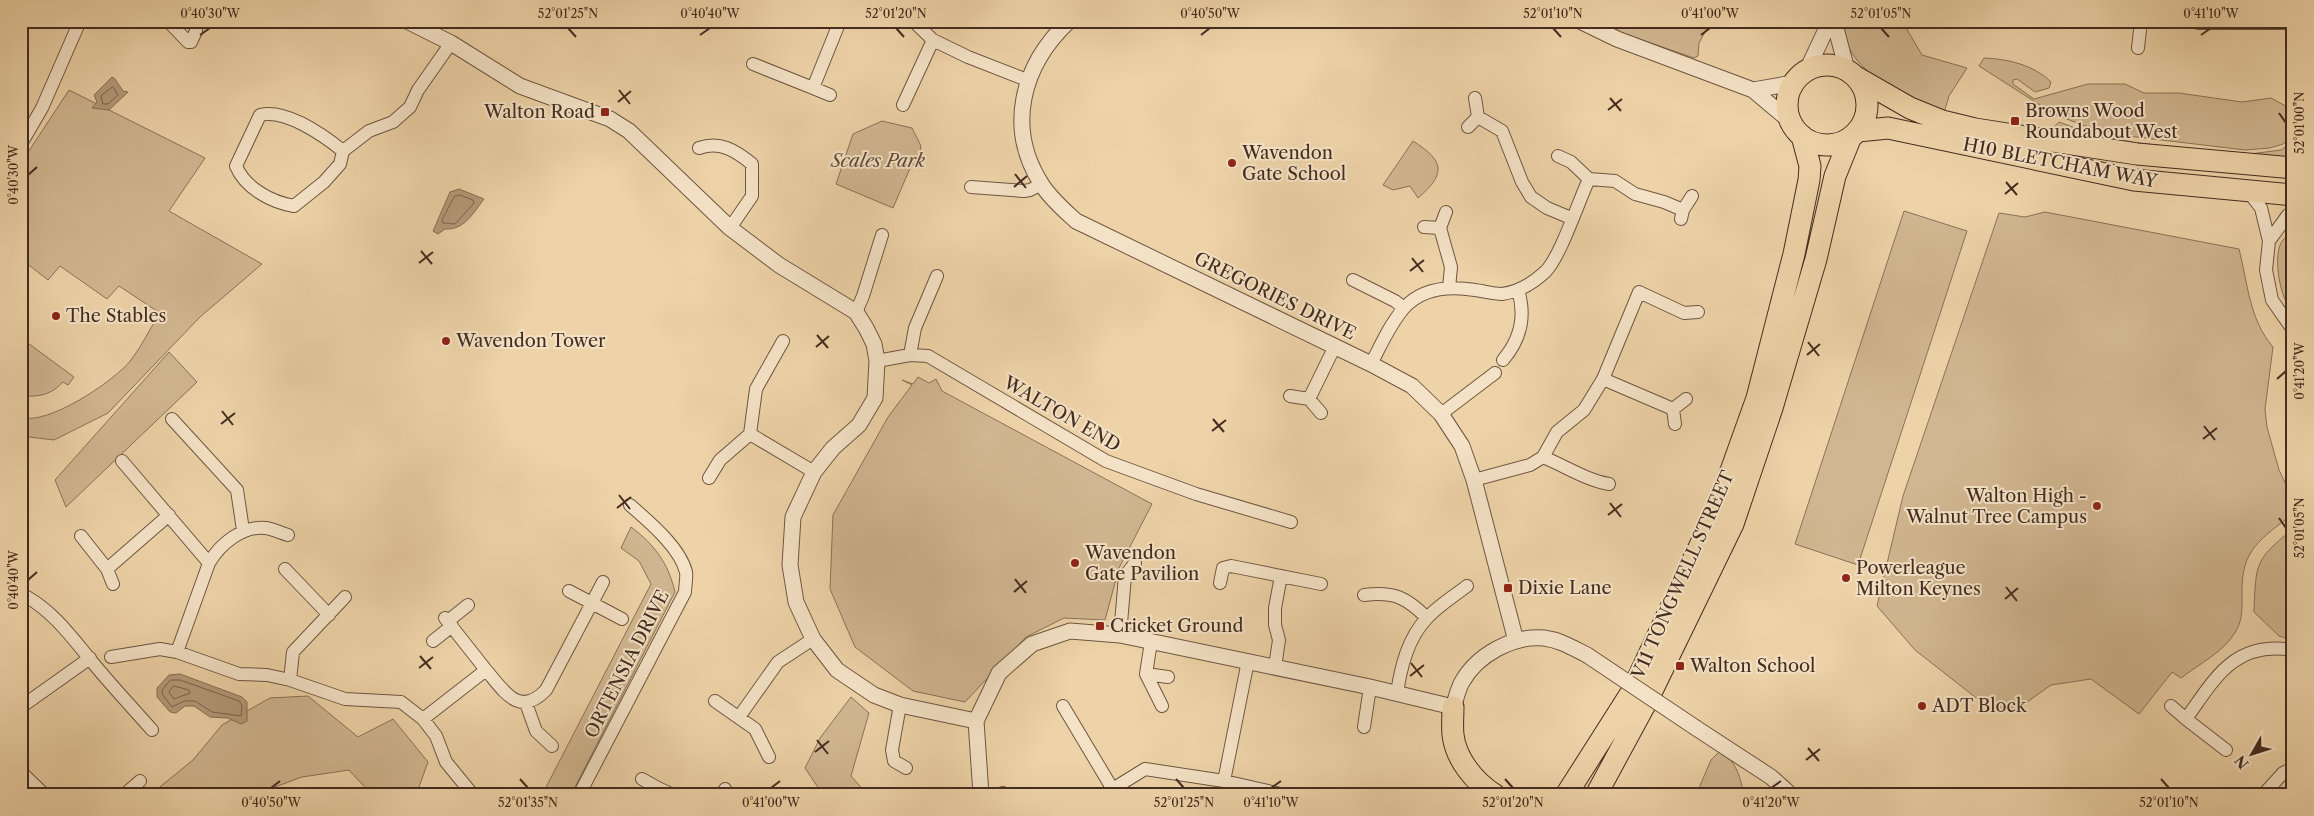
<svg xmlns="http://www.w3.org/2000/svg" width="2314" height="816" viewBox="0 0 2314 816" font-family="'Libre Caslon Text',serif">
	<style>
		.green { fill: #d1b791; stroke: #8a7258 }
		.water { fill: #b49a79; stroke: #876e55 }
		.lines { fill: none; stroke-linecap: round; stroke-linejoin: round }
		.shore { stroke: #7c634c; stroke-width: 1 }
		.minor-casing { stroke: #6e5641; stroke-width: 14 }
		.tertiary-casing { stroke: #6e5641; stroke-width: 17 }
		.trunk-casing { stroke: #432c1f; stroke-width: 23 }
		.minor { stroke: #f4e2c6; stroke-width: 12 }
		.tertiary { stroke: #f4e2c6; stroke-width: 15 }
		.trunk { stroke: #eed3a8; stroke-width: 21 }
		.tertiary-bridge-casing { stroke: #6e5641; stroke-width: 17; stroke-linecap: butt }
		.tertiary-bridge { stroke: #f4e2c6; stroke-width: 15 }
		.ticks { fill: none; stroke: #432c1f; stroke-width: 2 }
		.poi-dot { fill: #8f2418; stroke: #f4e2c6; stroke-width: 2 }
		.labels { text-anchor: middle; stroke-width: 4; stroke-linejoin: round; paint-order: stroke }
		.poi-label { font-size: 18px; fill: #432c1f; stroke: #f4e2c6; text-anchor: start }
		.park-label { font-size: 18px; font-style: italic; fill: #5f4836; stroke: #f4e2c6 }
		.street-label { font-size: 18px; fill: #432c1f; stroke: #f4e2c6 }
		.neatline { fill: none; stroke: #432c1f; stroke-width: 2 }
		.ticks-label { font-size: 12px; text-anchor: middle; fill: #432c1f }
	</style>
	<rect width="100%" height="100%" fill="#eed3a8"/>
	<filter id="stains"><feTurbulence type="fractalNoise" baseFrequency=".004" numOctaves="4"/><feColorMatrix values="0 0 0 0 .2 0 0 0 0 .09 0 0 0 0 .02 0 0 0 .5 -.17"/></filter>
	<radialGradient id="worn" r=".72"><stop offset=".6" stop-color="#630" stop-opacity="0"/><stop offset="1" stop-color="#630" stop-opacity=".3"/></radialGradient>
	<path class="green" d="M1596 21H1711L1699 43 1698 56 1694 58 1625 34Z
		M1843 21H1902L1922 55 1967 68 1949 96 1943 116C1907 97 1841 71 1843 21Z
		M1984 58C2008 59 2034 65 2051 82L2049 88 2035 92 2017 79 2013 80V84L2034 99 2088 84H2125L2144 93H2179L2242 102 2271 98 2293 110V136L2283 144 2270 148 2245 150 2128 136 2085 126 2054 114 1979 66Z
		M69 90 205 158 169 211 262 264 200 317 108 413 54 440 21 436V417C46 427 116 380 131 360 142 346 150 328 160 313L119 286 107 299 60 266 48 280 21 259V163Z
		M882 121 912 128 921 146 918 161 911 166 893 208 836 184 853 134Z
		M2059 122 2094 135 2139 143 2242 155 2281 150 2293 142V162L2048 133Z
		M1413 141C1445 161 1446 174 1418 198L1410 186 1393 190 1383 185Z
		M1904 211 1967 231 1858 565 1795 544Z
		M2045 212 2239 249C2248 284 2249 319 2273 347L2265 409 2267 427 2279 470 2293 499V514C2261 539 2241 549 2242 593 2242 607 2243 619 2236 631 2225 651 2199 664 2181 678L2172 672 2139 714 2091 679 2051 685 2020 707 1989 708 1915 650 1877 606 1903 496 1999 213 2025 217Z
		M2293 231V312C2280 300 2273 258 2281 243 2283 239 2289 234 2293 231Z
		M21 338 74 377 68 385 63 382C51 395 39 397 21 396Z
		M169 352 197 382 66 507 55 480Z
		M918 377 929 383 936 379 942 391 1152 504 1119 568 1105 620 1064 618 1026 637 965 702 913 691 855 647 830 589 833 515 888 417 912 385 902 380 913 384Z
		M631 527C655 545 668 563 675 592L571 795H542L651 584 639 561 621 548Z
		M2293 529V640L2279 636 2254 612C2256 564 2254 560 2293 529Z
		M308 696 358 737 393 719 428 762 416 795H372L349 770 302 777 256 794 150 795 193 760 222 725 270 698Z
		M851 697 869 713 851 776 868 795H823L805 768 820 738Z
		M1719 752C1736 758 1741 780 1744 795H1696L1711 760Z"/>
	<path class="water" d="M112 77 115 79 123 91 128 92 109 110 92 108 97 102 94 95Z
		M459 189 484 199C473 213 465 230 445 229L438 234 433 231 450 192Z
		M180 674 242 697 247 702V721L241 724 228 718 210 717 194 706H185L176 713 170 712 157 697V688L169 675Z"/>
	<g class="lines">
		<path class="shore" d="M113 87 118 95 108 104H103L101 96Z
			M460 195 473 200 474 203 455 224 443 223 442 220 454 197Z
			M171 680H180L239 701 242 705 241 716 212 712 195 701H184L172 707 162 694 163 689Z
			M174 686 189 690 190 693 174 699 169 692Z"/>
		<g class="minor-casing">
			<path id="minor" d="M168 21 188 42H191L196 31
				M913 21 933 40 968 57 1027 80
				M2198 23H2293
				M2138 48 2141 21
				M753 64 813 88 840 21
				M813 88 830 95
				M1475 98 1478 117
				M903 105 933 40
				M1478 117 1502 131 1522 182 1531 197 1547 208 1571 218
				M1468 127 1478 117
				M21 144 42 108 80 21
				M699 148C720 141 735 150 752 164V196L730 228
				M343 151C323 135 286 109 260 115L236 166C245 188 271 202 294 206L324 182 340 164 343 151 369 131 393 122 410 107 418 90 451 43
				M1558 156 1571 162 1589 179 1615 181 1635 194 1664 202 1683 210
				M971 187 1024 191 1030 190 1042 184
				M2248 191 2261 208 2269 241 2266 270 2272 300 2293 330
				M1446 212 1440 228 1451 267 1449 288
				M1681 219 1683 210 1692 196
				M1424 227 1440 228
				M2269 241 2288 215 2293 213
				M1353 280 1395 301 1404 308
				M856 312 863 296 882 235
				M910 355 915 328 937 276
				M1503 360C1521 339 1526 316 1518 290
				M877 361 910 355 928 356 1106 461 1196 494 1291 522
				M1371 364C1381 345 1390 324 1404 308 1422 288 1450 286 1475 290 1483 291 1493 294 1502 294 1518 292 1533 283 1545 272 1560 258 1579 200 1589 179
				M1603 379 1673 409
				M1290 396 1309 399
				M1673 409 1686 399
				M1673 409 1675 424
				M1321 413 1309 399 1335 346
				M1441 414 1495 373
				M172 419 237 490 243 530
				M750 434 814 472
				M1543 457C1565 466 1586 480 1609 484
				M122 461 209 563 177 652
				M709 478 720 460 750 434 756 389 783 341
				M1474 480 1530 465 1543 457 1557 432 1584 410 1603 379 1639 292 1684 313 1698 312
				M81 536 107 569 169 515
				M209 563C220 544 243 525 266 528 273 529 281 533 288 535
				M107 569 113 584
				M285 569 329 615
				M1220 583 1223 568 1231 566 1321 584
				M569 591 622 619
				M1364 595C1393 591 1406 597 1427 618
				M27 597C53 612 70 635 89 658 109 683 131 706 152 730
				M445 618 486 670
				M448 621 468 605
				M1120 635 1125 576 1135 563
				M433 641 452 626
				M111 657 160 649 177 652 239 674 267 675 290 680 345 699 401 702 423 719 436 736 446 762 473 795
				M1275 667 1279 640 1275 625V608L1281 576
				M1146 674 1162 706
				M1146 674 1151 642
				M1146 674 1168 677
				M290 680 293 652 345 597
				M1397 693C1401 666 1408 638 1427 618 1438 606 1454 596 1467 586
				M715 701 755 729 769 757
				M526 703 536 731 552 746
				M900 705 892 750 894 761 906 768
				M1063 706 1112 788
				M2171 706 2186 719
				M21 707 90 658
				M739 717 778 662 813 639
				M423 719 486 670C504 691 519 718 546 690L603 582
				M1364 727 1370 687
				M2226 750 2186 719C2215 678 2235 640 2293 650
				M21 772 45 795
				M642 779 658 788
				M1224 781 1248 661
				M2125 794 2126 795
				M124 795 140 781
				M579 795 685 592C685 586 687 578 686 572 680 547 648 521 630 505
				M655 795 658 788 673 795
				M723 795 725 789
				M995 795 1003 793
				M1103 795 1145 769 1224 781 1285 795
				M2263 795 2283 773 2293 768"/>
		</g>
		<g class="tertiary-casing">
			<path id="tertiary" d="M407 21 451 43 520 86 610 119 629 131 730 228 779 265 856 312 866 328 874 344 877 361 875 398 859 425 833 448 814 472 793 517 790 565 796 602 813 639 837 670 874 695 900 705 976 721
				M1069 21C1022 65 1005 128 1042 185 1051 199 1064 210 1076 221L1371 364 1412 386 1441 414 1462 446 1474 480 1516 641
				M1580 21 1617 39 1753 90 1791 122
				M1834 21 1847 70
				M1807 70 1830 21
				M1753 90 1793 83
				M1696 728 1771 777 1791 795
				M981 795 976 721 999 673 1032 644 1070 631 1120 635 1370 687 1453 707C1456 699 1458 689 1462 682 1477 655 1513 635 1544 638 1560 640 1573 648 1587 655"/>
		</g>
		<g class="trunk-casing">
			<path id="trunk" d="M1787 105a40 40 0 1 1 80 0a40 40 0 1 1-80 0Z
				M1856 77 1910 108 1942 121 1975 129 2137 154 2293 168
				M1858 131 1888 128 2134 180 2293 195
				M1453 707C1453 716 1452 726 1453 735 1456 760 1475 782 1495 795
				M1566 795 1631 693 1718 507 1757 398 1794 254 1809 180 1810 166 1802 136
				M1596 795 1648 699 1733 524 1772 408 1816 259 1835 176 1850 139"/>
		</g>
		<use href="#minor" class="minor"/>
		<use href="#tertiary" class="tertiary"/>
		<use href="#trunk" class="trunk"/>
		<g class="tertiary-bridge-casing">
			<path id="tertiary-bridge" d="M1587 655 1696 728"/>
		</g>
		<use href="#tertiary-bridge" class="tertiary-bridge"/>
	</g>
	<path class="ticks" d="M568 28 576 37M896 28 904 37M1553 28 1561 37M1881 28 1889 37M200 35 210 28M700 35 710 28M1201 35 1210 28M1701 35 1710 28M2201 35 2211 28M619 90 630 104M1610 98 1621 111M618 102 631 91M1608 110 1622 99M2279 113 2286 123M1015 174 1026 188M28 175 37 167M2006 182 2017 195M1014 187 1027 176M2005 194 2018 183M421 251 432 264M1412 258 1423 272M419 263 433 252M1410 271 1424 260M817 335 828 348M1808 342 1819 356M816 347 829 336M1807 355 1820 344M2277 379 2286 371M222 411 233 425M1213 419 1224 432M221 424 235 413M2204 426 2215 440M1212 431 1226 420M2203 439 2217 428M619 495 630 509M1610 503 1621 517M617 508 631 497M1608 515 1622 504M2279 518 2286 528M1015 579 1026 593M28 580 37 572M2006 587 2017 601M1014 592 1027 581M2005 599 2018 588M420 656 431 669M1411 663 1422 677M419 668 433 657M1410 676 1424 665M817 740 828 754M1808 748 1819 761M815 752 829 741M1806 760 1820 749M520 779 528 788M1176 779 1184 788M1505 779 1513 788M2161 779 2169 788M271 788 280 781M771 788 780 781M1271 788 1281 781M1771 788 1781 781"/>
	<g class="poi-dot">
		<rect x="600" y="107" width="10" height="10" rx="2.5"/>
		<rect x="2010" y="116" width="10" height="10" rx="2.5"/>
		<circle cx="1232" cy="163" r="5"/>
		<circle cx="56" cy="316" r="5"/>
		<circle cx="446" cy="341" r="5"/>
		<circle cx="2097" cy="506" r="5"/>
		<circle cx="1075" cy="563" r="5"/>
		<circle cx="1846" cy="578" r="5"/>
		<rect x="1503" y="583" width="10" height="10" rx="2.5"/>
		<rect x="1095" y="621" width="10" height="10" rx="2.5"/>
		<rect x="1675" y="661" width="10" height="10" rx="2.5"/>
		<circle cx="1922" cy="706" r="5"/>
	</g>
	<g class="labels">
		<g class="poi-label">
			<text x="2025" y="117">Browns Wood<tspan x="2025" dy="21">Roundabout West</tspan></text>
			<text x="595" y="118" text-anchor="end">Walton Road</text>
			<text x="1242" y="159">Wavendon<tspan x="1242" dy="21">Gate School</tspan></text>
			<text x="66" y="322">The Stables</text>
			<text x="456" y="347">Wavendon Tower</text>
			<text x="2087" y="502" text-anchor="end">Walton High -<tspan x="2087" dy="21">Walnut Tree Campus</tspan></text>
			<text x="1085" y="559">Wavendon<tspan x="1085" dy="21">Gate Pavilion</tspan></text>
			<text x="1856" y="574">Powerleague<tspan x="1856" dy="21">Milton Keynes</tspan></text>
			<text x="1518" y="594">Dixie Lane</text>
			<text x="1110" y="632">Cricket Ground</text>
			<text x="1690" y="672">Walton School</text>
			<text x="1932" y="712">ADT Block</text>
		</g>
		<g class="park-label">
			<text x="878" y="167">Scales Park</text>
		</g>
		<g class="street-label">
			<text transform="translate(2060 163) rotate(11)" y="6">H10 BLETCHAM WAY</text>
			<text transform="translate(1275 296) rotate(26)" y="6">GREGORIES DRIVE</text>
			<text transform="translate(1062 414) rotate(30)" y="6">WALTON END</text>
			<text transform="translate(1683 575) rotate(-66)" y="6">V11 TONGWELL STREET</text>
			<text transform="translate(627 664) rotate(-63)" y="6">ORTENSIA DRIVE</text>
		</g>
	</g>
	<rect width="2314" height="816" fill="none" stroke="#eed3a8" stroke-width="55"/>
	<g transform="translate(2252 754) rotate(231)" stroke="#f4e2c6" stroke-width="4" paint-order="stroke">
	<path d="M0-4L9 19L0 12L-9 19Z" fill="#432c1f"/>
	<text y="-8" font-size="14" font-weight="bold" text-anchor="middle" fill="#432c1f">N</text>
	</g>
	<rect x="28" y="28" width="2258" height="760" class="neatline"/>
	<g class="ticks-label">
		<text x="210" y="18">0°40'30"W</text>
		<text x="568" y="18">52°01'25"N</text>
		<text x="710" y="18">0°40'40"W</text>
		<text x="896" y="18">52°01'20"N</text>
		<text x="1210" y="18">0°40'50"W</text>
		<text x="1553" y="18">52°01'10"N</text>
		<text x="1710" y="18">0°41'00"W</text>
		<text x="1881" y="18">52°01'05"N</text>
		<text x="2211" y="18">0°41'10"W</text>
		<text transform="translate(2300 123) rotate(-90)" y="4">52°01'00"N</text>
		<text transform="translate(14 175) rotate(-90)" y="4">0°40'30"W</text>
		<text transform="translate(2300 371) rotate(-90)" y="4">0°41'20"W</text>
		<text transform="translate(2300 528) rotate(-90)" y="4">52°01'05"N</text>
		<text transform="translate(14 580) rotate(-90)" y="4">0°40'40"W</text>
		<text x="271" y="807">0°40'50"W</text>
		<text x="528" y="807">52°01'35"N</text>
		<text x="771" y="807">0°41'00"W</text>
		<text x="1184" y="807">52°01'25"N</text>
		<text x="1271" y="807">0°41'10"W</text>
		<text x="1513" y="807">52°01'20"N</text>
		<text x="1771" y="807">0°41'20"W</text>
		<text x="2169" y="807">52°01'10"N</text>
	</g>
	<rect width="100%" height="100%" filter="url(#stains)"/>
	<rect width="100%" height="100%" fill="url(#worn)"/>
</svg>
